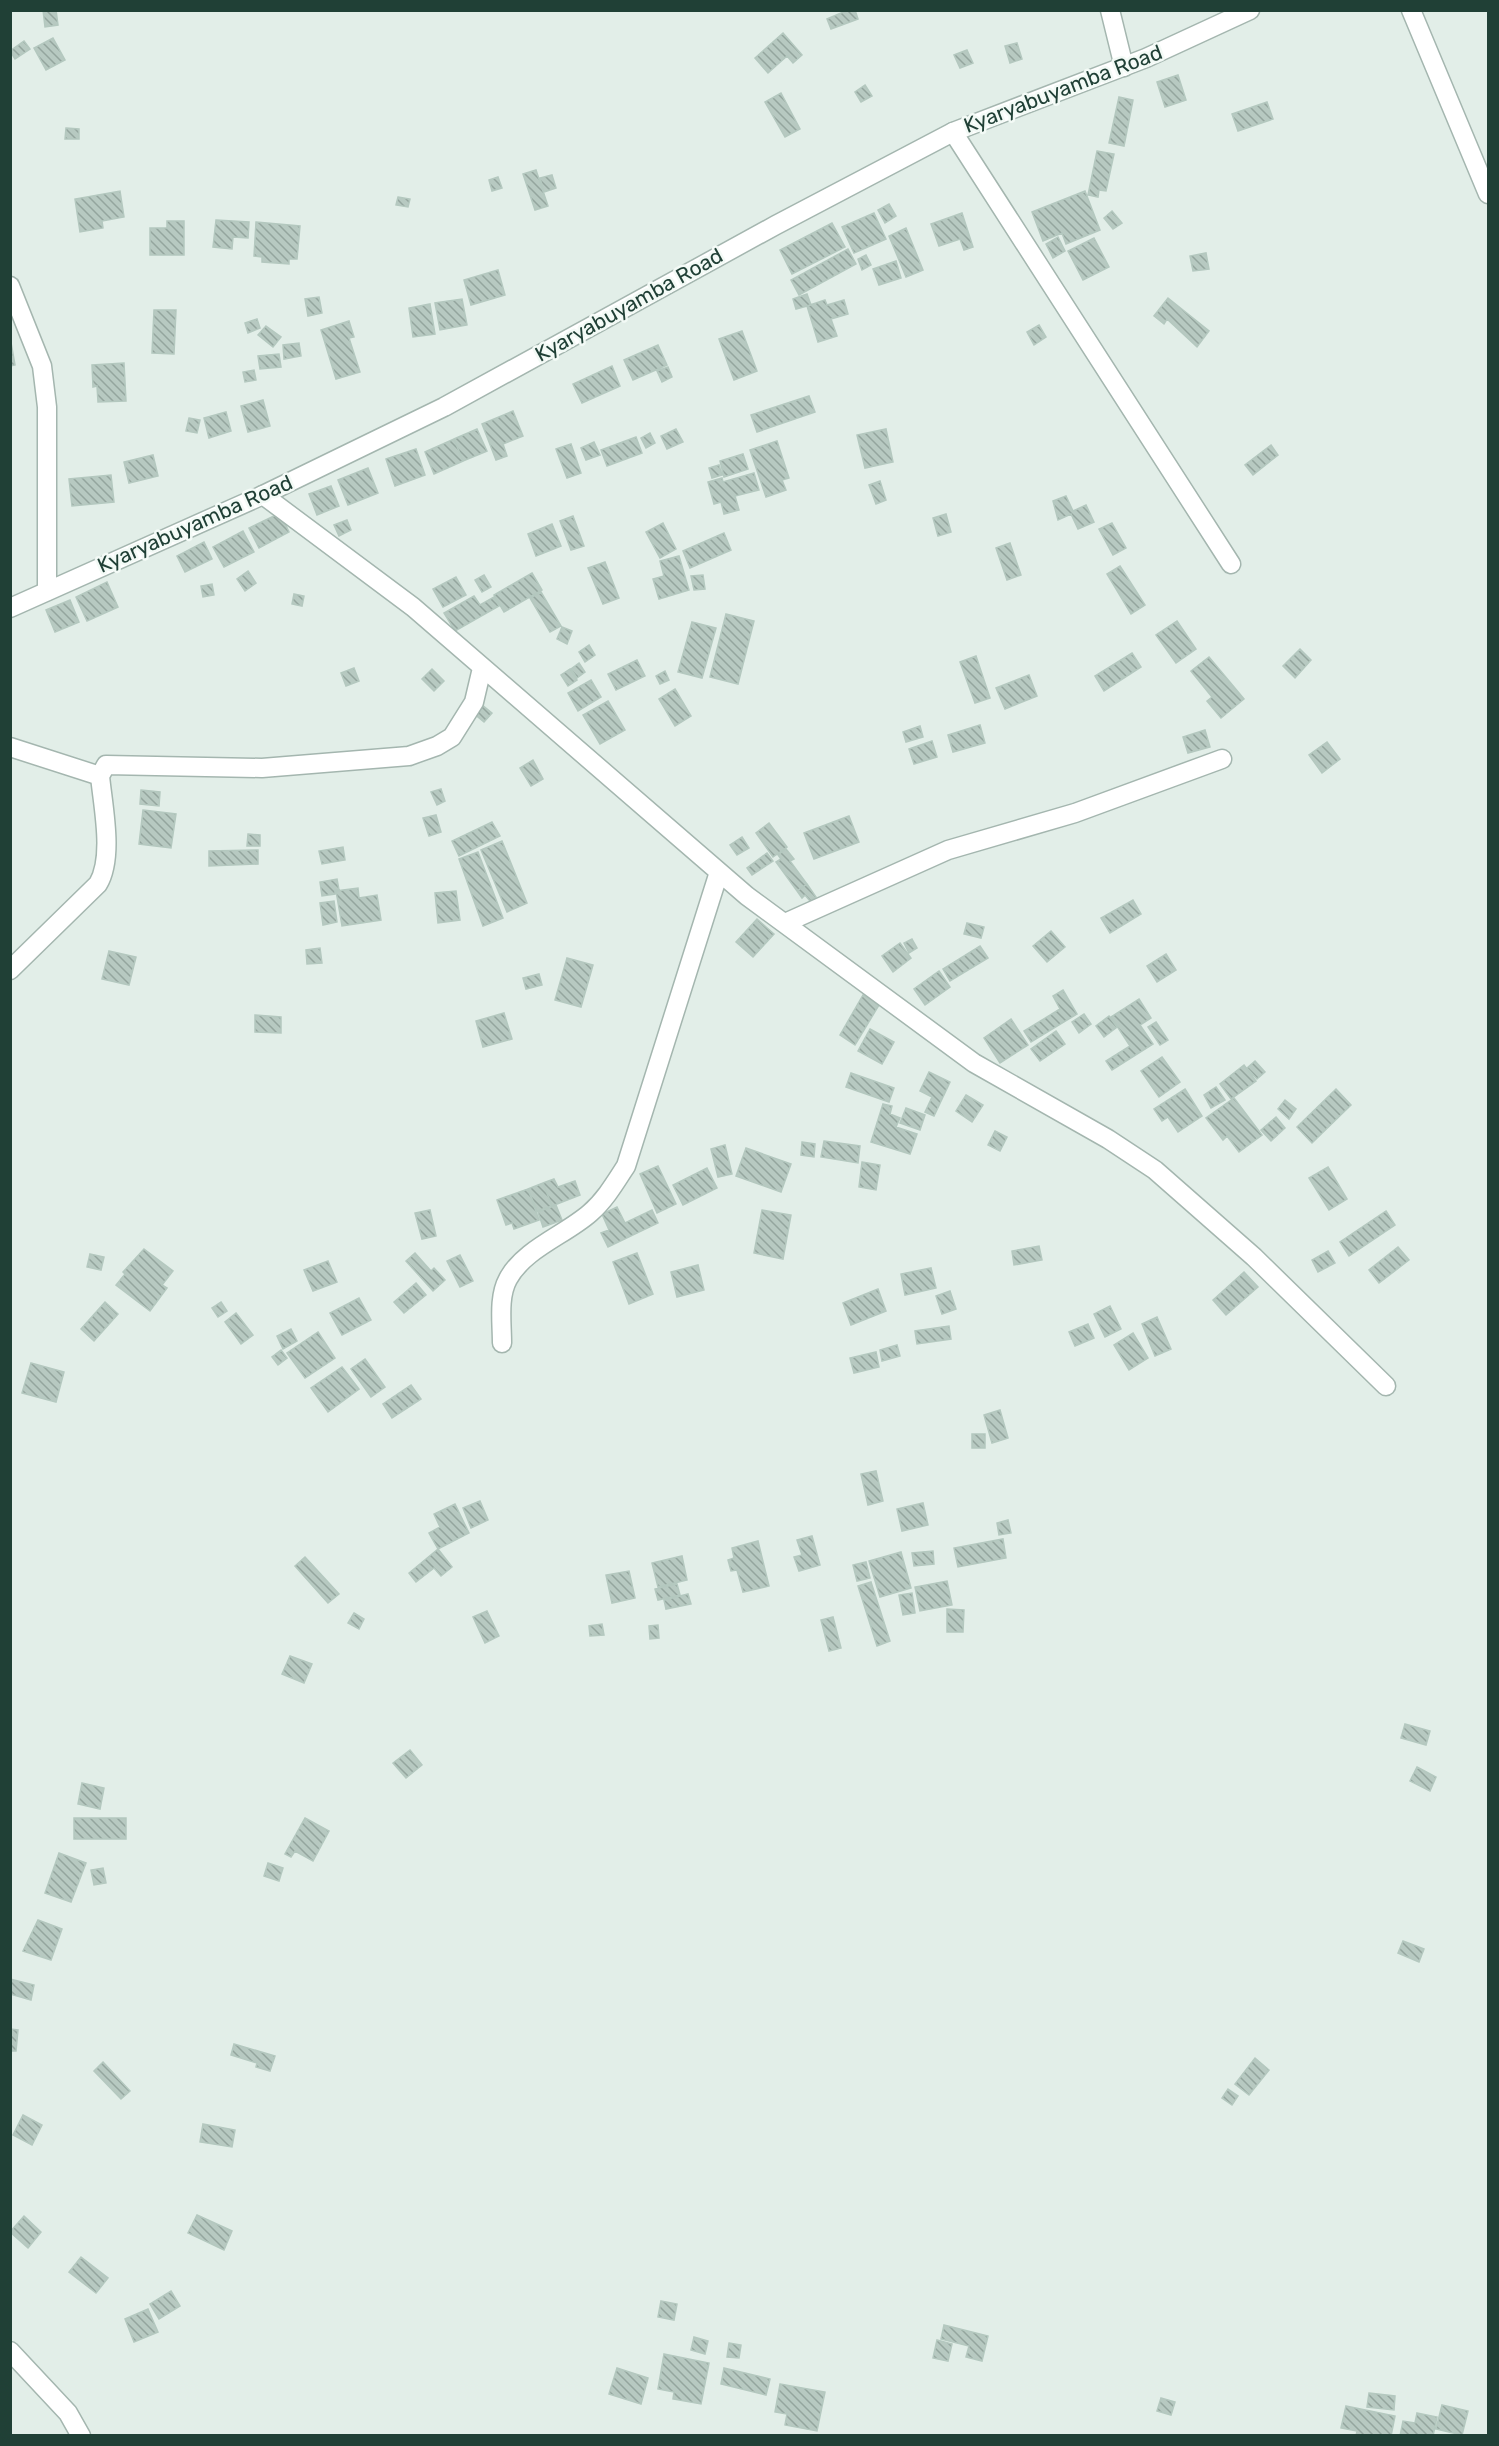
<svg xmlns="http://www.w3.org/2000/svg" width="1499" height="2446" viewBox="0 0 1499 2446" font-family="Rubik,sans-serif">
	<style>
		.building { fill: url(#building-back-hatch); stroke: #b4c8bf; stroke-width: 1.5 }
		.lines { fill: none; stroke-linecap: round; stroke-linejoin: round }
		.minor-casing { stroke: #a4b6af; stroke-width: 21 }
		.tertiary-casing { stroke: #a4b6af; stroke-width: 21 }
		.minor { stroke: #fff; stroke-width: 18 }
		.tertiary { stroke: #fff; stroke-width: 18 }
		.labels { text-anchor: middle; stroke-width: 5; stroke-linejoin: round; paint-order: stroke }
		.street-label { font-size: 21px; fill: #204036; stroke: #f3faf6 }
	</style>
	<defs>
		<pattern id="building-back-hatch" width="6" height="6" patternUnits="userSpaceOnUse" patternTransform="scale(1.5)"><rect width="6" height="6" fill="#b7c9c1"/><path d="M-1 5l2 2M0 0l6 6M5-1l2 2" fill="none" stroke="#94a59e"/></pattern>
	</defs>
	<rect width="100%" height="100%" fill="#e2eee8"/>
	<path class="building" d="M43 10H56L58 25 45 27Z
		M848 10H855L858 19 831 29 827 19Z
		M783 33 802 55 793 63 787 56 768 73 755 58Z
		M53 38 65 60 46 70 34 48Z
		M24 41 30 49 15 59 10 51Z
		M1017 43 1022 59 1010 63 1005 46Z
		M967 50 973 63 960 68 954 55Z
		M1178 75 1186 100 1165 107 1157 82Z
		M865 85 872 96 861 102 855 92Z
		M781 93 800 129 785 137 765 102Z
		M1119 97 1133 100 1124 146 1109 143Z
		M1267 102 1273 119 1238 131 1232 114Z
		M66 128 79 129V139H65Z
		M1097 151 1114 154 1106 191 1099 190 1098 197 1088 195Z
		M536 170 548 206 535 210 523 174Z
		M552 175 556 188 544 192 540 178Z
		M498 177 502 188 492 191 489 180Z
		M120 191 124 217 102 221 103 228 80 232 75 199Z
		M1085 191 1100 230 1066 244 1062 233 1043 241 1032 212Z
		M398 197 410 199 408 207 396 205Z
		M889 204 896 216 885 223 878 210Z
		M1112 211 1122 223 1113 229 1104 218Z
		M874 213 886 239 854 253 842 227Z
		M962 213 973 247 964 250 960 239 939 246 931 224Z
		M216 220 249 222 248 238 233 237 232 249 213 247Z
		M167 221H184V255H150V228H167Z
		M256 222 300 226 297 259H289V264L262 262V257L254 256Z
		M832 223 845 247 792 274 780 250Z
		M906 228 923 270 906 277 889 236Z
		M1058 237 1065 251 1053 258 1046 244Z
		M1094 238 1109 267 1083 280 1068 251Z
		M848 249 856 264 799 295 791 280Z
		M1206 253 1209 269 1193 271 1190 256Z
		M866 255 871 265 862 270 858 259Z
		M896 261 901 278 879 285 873 269Z
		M498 270 505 295 471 305 464 280Z
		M807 294 811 305 796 309 793 299Z
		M319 297 322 313 308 316 305 299Z
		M1168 298 1209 331 1197 347 1167 319 1164 324 1154 316Z
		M462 299 467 325 440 330 435 303Z
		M825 300 827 305 844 300 848 314 831 319 837 336 818 342 807 306Z
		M430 304 435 334 413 337 409 308Z
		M154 310H176L174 354 152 353Z
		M257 319 260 328 248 333 245 323Z
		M349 321 354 337 349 338 360 372 336 379 321 330Z
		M1039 325 1046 337 1034 345 1027 332Z
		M266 326 281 337 273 347 258 335Z
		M742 331 757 371 734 380 719 339Z
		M10 337 15 365 10 366Z
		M299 343 301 356 284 359 283 345Z
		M658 345 667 365 633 380 624 360Z
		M279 354 281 367 260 369 258 356Z
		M124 363 126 401 98 402 97 386 93 387 92 365Z
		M612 366 620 386 582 403 573 384Z
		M668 367 672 377 662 382 657 371Z
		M254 370 256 380 245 382 243 372Z
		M809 396 815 412 757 432 751 415Z
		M263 400 270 426 248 432 241 406Z
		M513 411 523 436 503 444 507 456 496 460 482 424Z
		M226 412 231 431 209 438 204 418Z
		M189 418 200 420 197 433 186 431Z
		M477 429 487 451 463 461 454 439Z
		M676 429 683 442 667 449 661 436Z
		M886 429 893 462 865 468 857 435Z
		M650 433 655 443 646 448 641 438Z
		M636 437 642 453 607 466 601 450Z
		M454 439 463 461 434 474 425 452Z
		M777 441 789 478 782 480 786 490 766 497 750 450Z
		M594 442 600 455 586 460 581 448Z
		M571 444 581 473 567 478 556 449Z
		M1271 445 1278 455 1253 475 1245 465Z
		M416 449 425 475 395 486 386 459Z
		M743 454 748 469 724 477 720 461Z
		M153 455 158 476 129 483 124 462Z
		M719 465 722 475 712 478 709 468Z
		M368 468 378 493 348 505 338 480Z
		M754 473 759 490 735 496 739 510 724 514 721 502 714 504 708 482 722 478 723 482Z
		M111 475 114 502 72 506 69 479Z
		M880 481 886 500 876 504 869 485Z
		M331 486 339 506 317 515 309 494Z
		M1066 496 1073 511 1086 505 1094 522 1078 529 1071 514 1058 520 1053 501Z
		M280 513 289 532 259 548 249 528Z
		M946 514 951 532 938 536 933 518Z
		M573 516 584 546 571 550 560 521Z
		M347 520 351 530 339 536 334 525Z
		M663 523 676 549 660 558 646 532Z
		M1112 523 1126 548 1113 555 1099 529Z
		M552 524 561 546 536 556 528 534Z
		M243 531 254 552 224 567 213 547Z
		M724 533 731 550 690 568 683 551Z
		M204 542 212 559 185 572 177 556Z
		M1010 543 1021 575 1007 580 996 548Z
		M679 556 689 590 659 599 653 579 664 576 660 561Z
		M605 562 619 598 603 604 588 568Z
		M1120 566 1145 605 1131 614 1107 574Z
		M248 571 256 583 245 591 237 579Z
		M532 573 542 590 504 612 494 595Z
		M484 575 491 587 482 592 475 580Z
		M703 575 705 589 694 590 691 576Z
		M456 577 466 595 443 607 433 589Z
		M107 582 118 607 87 621 76 597Z
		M212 584 214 595 203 597 201 586Z
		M541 592 561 626 550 632 530 598Z
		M294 594 304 596 302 606 292 604Z
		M474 596 480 605 494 597 499 606 455 631 444 613Z
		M70 600 79 622 55 632 46 610Z
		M726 614 754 621 738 684 710 677Z
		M1177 621 1196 649 1176 663 1156 635Z
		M692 622 716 628 702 678 678 672Z
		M562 627 572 631 567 644 557 639Z
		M589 645 595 655 585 662 579 652Z
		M1300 649 1311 660 1295 678 1283 666Z
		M1132 653 1141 667 1104 691 1095 676Z
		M976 656 990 698 975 703 960 662Z
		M1209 657 1244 699 1221 718 1207 701 1212 697 1191 671Z
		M637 660 645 676 616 690 608 674Z
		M579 663 585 672 577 678 571 669Z
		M354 668 359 681 346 686 341 673Z
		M432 669 444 681 434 691 422 679Z
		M570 669 577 680 568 686 561 675Z
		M665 671 669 680 660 684 656 676Z
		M1029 675 1037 696 1005 709 996 688Z
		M591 680 601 697 578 711 568 693Z
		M675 689 691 716 675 726 659 699Z
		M608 701 625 730 600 744 583 715Z
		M481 704 492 713 484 722 473 713Z
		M980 725 985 743 953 752 948 735Z
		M920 726 923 737 906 742 903 732Z
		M1205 730 1210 747 1188 753 1183 737Z
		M932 741 937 757 914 764 909 749Z
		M1327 742 1340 759 1322 773 1309 755Z
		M533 760 543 779 531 786 520 768Z
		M441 789 445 801 437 805 431 792Z
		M141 790 160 792 159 806 140 804Z
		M143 810 176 814 171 848 139 844Z
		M436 815 441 832 429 836 423 818Z
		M849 816 859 842 814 859 804 833Z
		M492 822 500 836 459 856 452 841Z
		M769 823 787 847 773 857 756 833Z
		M248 834 260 835V846H247Z
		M742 837 749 848 737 855 730 845Z
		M502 841 527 903 507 912 481 850Z
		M343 847 345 860 322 864 319 851Z
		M786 849 794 859 790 861 807 884 797 891 776 862 781 859 778 855Z
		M258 850V864L209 866V851Z
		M478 852 503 918 483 926 459 859Z
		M767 853 773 861 752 875 747 868Z
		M337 879 339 890H335V894L322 896 320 882Z
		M807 884 816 897 810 901 805 895 802 898 797 891Z
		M358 888 359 898 377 895 381 920 342 926 336 891Z
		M456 891 460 920 438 923 435 893Z
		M1133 900 1141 914 1110 933 1101 918Z
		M334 901 337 922 323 925 320 903Z
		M757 919 774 934 753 957 736 942Z
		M967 923 984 927 981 938 964 934Z
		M1051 931 1065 947 1047 962 1033 946Z
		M912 939 917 948 909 953 904 943Z
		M900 943 911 958 893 972 882 956Z
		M980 946 988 958 950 981 943 969Z
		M320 948 322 963 307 964 306 950Z
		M109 951 136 957 129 985 102 979Z
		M1166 954 1176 970 1157 982 1147 966Z
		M567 958 593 965 581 1007 555 1000Z
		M939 971 950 987 925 1005 914 989Z
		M539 974 542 985 526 989 523 978Z
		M1063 990 1077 1014 1031 1042 1024 1031 1060 1009 1053 996Z
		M863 995 879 1005 855 1045 840 1035Z
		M1139 999 1151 1018 1140 1025 1153 1044 1112 1070 1106 1061 1130 1046 1111 1017Z
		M504 1013 512 1039 483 1047 476 1021Z
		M1084 1014 1091 1024 1079 1033 1072 1022Z
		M255 1015 281 1017V1033L255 1032Z
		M1109 1016 1117 1027 1104 1037 1096 1026Z
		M1011 1019 1028 1045 1000 1063 984 1038Z
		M1156 1022 1168 1040 1160 1045 1148 1027Z
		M870 1029 894 1042 882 1064 858 1051Z
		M1056 1031 1065 1044 1040 1061 1031 1049Z
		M1162 1057 1180 1082 1159 1097 1141 1071Z
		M1255 1061 1265 1072 1257 1079 1247 1068Z
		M1244 1065 1256 1081 1231 1099 1220 1084Z
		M929 1072 950 1082 934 1116 925 1112 932 1097 920 1091Z
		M851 1073 894 1088 889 1102 846 1087Z
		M1216 1087 1225 1100 1211 1108 1204 1095Z
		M1185 1089 1202 1116 1178 1132 1168 1117 1162 1121 1154 1109Z
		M1336 1089 1351 1105 1312 1143 1297 1127Z
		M966 1095 983 1105 972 1122 956 1111Z
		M1234 1098 1262 1135 1239 1152 1227 1136 1223 1140 1206 1118Z
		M1285 1100 1296 1109 1289 1119 1278 1109Z
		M883 1104 892 1106 890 1114 900 1118 896 1127 917 1134 910 1154 871 1142Z
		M906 1108 925 1115 920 1130 900 1123Z
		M1276 1117 1285 1128 1271 1141 1261 1130Z
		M995 1131 1007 1137 1000 1151 988 1145Z
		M824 1141 860 1146 858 1163 821 1157Z
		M802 1142 815 1144 814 1157 801 1155Z
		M725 1145 732 1174 718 1177 711 1149Z
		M746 1148 791 1164 781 1192 736 1176Z
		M862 1162 880 1165 876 1190 859 1187Z
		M658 1166 676 1204 657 1213 640 1174Z
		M1328 1167 1347 1199 1329 1210 1309 1178Z
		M707 1168 717 1188 683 1205 673 1185Z
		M554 1179 558 1187 575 1181 580 1195 552 1206 543 1183Z
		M543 1183 552 1206 537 1211 528 1189Z
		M528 1189 539 1220 514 1229 512 1223 506 1225 497 1200Z
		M556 1205 562 1220 543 1227 538 1212Z
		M617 1207 625 1223 652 1210 658 1223 608 1247 601 1233 609 1230 602 1214Z
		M430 1210 436 1236 422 1239 415 1213Z
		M762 1210 791 1215 783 1259 754 1253Z
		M1386 1211 1395 1225 1349 1256 1340 1242Z
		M1039 1246 1042 1260 1014 1265 1012 1251Z
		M1398 1247 1409 1260 1379 1283 1369 1270Z
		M144 1249 173 1271 162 1285 167 1288 150 1311 116 1285 125 1274 123 1272Z
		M1328 1251 1335 1263 1318 1272 1312 1260Z
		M415 1253 431 1271 434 1268 445 1280 433 1291 406 1261Z
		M637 1253 653 1294 629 1304 613 1262Z
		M90 1254 104 1257 101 1270 87 1267Z
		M460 1255 473 1281 460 1287 447 1261Z
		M328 1261 337 1282 313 1291 304 1270Z
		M698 1265 704 1290 677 1297 671 1272Z
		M931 1268 936 1288 905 1295 901 1274Z
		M1244 1272 1258 1287 1226 1315 1213 1300Z
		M416 1283 426 1295 404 1313 394 1302Z
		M878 1289 886 1311 851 1325 843 1303Z
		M950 1291 956 1309 942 1314 936 1296Z
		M359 1298 371 1320 342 1335 330 1313Z
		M105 1302 118 1314 94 1341 81 1329Z
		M221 1302 227 1311 218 1317 212 1308Z
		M1110 1306 1121 1329 1105 1337 1094 1314Z
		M236 1313 253 1335 241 1344 225 1322Z
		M1157 1317 1171 1349 1155 1356 1142 1324Z
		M1088 1324 1094 1338 1075 1346 1069 1332Z
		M949 1326 951 1339 917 1344 915 1331Z
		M291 1329 297 1341 283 1349 277 1336Z
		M318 1332 335 1358 305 1378 287 1353Z
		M1133 1333 1148 1358 1129 1370 1114 1345Z
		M897 1345 900 1356 882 1361 880 1350Z
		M281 1350 287 1358 278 1365 272 1357Z
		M876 1352 879 1367 854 1373 850 1358Z
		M365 1359 385 1387 371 1397 351 1369Z
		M31 1363 64 1372 56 1402 22 1393Z
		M342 1367 359 1389 328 1412 311 1388Z
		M411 1385 421 1399 392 1418 383 1404Z
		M1000 1410 1008 1438 992 1443 984 1415Z
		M972 1434H985V1448H972Z
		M876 1471 883 1501 868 1505 861 1474Z
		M480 1501 488 1520 471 1528 463 1508Z
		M923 1503 928 1525 902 1531 897 1509Z
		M455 1504 469 1533 438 1549 429 1533 440 1527 434 1514Z
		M1008 1520 1011 1533 999 1535 997 1523Z
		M812 1536 820 1565 799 1571 794 1557 802 1555 797 1540Z
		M1003 1539 1006 1558 958 1567 954 1548Z
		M758 1541 769 1586 743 1592 737 1570 731 1571 728 1560 734 1558 732 1548Z
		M438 1549 452 1567 441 1576 434 1568 416 1582 409 1573Z
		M933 1551 934 1564 914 1566 912 1553Z
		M901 1552 911 1588 880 1597 869 1561Z
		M682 1556 687 1580 658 1587 652 1563Z
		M305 1557 339 1594 328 1603 295 1566Z
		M866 1562 870 1578 857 1581 853 1565Z
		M629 1571 635 1598 612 1603 606 1575Z
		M947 1581 952 1605 920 1611 915 1587Z
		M871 1582 890 1641 877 1646 858 1586Z
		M677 1584 680 1595 658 1600 655 1589Z
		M912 1593 915 1613 903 1615 899 1595Z
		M688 1594 691 1604 666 1609 664 1600Z
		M947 1609 964 1610 963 1632H947Z
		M487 1611 499 1636 485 1643 473 1617Z
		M354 1613 364 1619 359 1629 348 1623Z
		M833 1617 841 1648 829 1651 821 1620Z
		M602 1624 604 1635 590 1636 589 1626Z
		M658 1625 659 1638 650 1639 649 1626Z
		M290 1656 312 1664 304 1683 282 1674Z
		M1405 1724 1430 1731 1426 1745 1401 1738Z
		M410 1750 422 1765 406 1778 393 1763Z
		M1417 1767 1436 1777 1430 1791 1410 1781Z
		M82 1783 104 1788 100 1809 78 1804Z
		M74 1818H126V1839H74Z
		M305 1818 329 1831 313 1861 295 1851 291 1857 285 1854Z
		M59 1853 86 1863 71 1902 45 1893Z
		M268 1863 283 1868 279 1881 264 1876Z
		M103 1868 106 1883 94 1885 91 1870Z
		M38 1920 62 1929 51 1960 23 1951Z
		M1403 1941 1424 1949 1419 1962 1398 1953Z
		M10 1979 34 1985 31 2000 10 1994Z
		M10 2029 18 2030 16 2051H10Z
		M234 2044 275 2056 270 2071 256 2067 257 2063 231 2055Z
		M1255 2058 1269 2070 1249 2095 1235 2084Z
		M103 2062 130 2091 121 2099 94 2071Z
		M1228 2089 1238 2096 1232 2105 1222 2098Z
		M23 2115 42 2125 32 2145 13 2135Z
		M203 2124 235 2130 232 2147 200 2142Z
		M197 2215 232 2231 224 2250 188 2233Z
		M24 2216 41 2232 28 2248 10 2232Z
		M81 2257 108 2278 96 2293 69 2272Z
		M171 2291 180 2306 159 2319 150 2304Z
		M661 2301 677 2304 674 2320 658 2317Z
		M148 2309 158 2332 134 2342 125 2319Z
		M944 2325 988 2336 982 2361 966 2357 969 2346 941 2339Z
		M694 2337 708 2341 705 2354 691 2350Z
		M937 2340 952 2344 948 2361 933 2358Z
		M729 2343 741 2345 739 2358 727 2357Z
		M664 2354 709 2363 701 2404 673 2399 674 2392 658 2389Z
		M617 2368 648 2378 641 2404 609 2394Z
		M724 2368 770 2379 766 2395 721 2384Z
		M780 2384 825 2392 817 2431 785 2425 787 2414 775 2412Z
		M1369 2393 1395 2396 1394 2410 1367 2407Z
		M1161 2398 1175 2402 1171 2415 1157 2411Z
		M1442 2405 1468 2411 1462 2435 1436 2429Z
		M1346 2406 1395 2416 1391 2436H1356L1357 2431 1341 2428Z
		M1417 2413 1437 2417 1433 2436H1400L1403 2421 1415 2423Z"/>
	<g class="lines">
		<g class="minor-casing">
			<path id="minor" d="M1110 10 1124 67
				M1411 10 1488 194
				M953 132 1231 564
				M10 286 42 366 47 407V591
				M263 495 413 607 747 896 974 1063 1108 1139 1155 1170 1254 1257 1386 1386
				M10 747 100 776 106 765 262 768 409 756 437 746 452 737 474 702 482 668
				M785 923 948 850 1075 813 1222 759
				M10 970 98 884C114 857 103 807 100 776
				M502 1343C502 1323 498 1297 508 1279 524 1249 565 1235 590 1213 605 1200 615 1183 626 1166L719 872
				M10 2351 68 2413 81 2436"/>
		</g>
		<g class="tertiary-casing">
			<path id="tertiary" d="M10 608 263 495 444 407 776 225 953 132 1146 58 1250 10"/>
		</g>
		<use href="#minor" class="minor"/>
		<use href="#tertiary" class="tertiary"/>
	</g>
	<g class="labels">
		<g class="street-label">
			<text transform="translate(1063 89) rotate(-21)" y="7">Kyaryabuyamba Road</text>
			<text transform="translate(629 305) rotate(-29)" y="7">Kyaryabuyamba Road</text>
			<text transform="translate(195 524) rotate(-24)" y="7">Kyaryabuyamba Road</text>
		</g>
	</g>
	<rect width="1499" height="2446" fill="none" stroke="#204036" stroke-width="24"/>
</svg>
